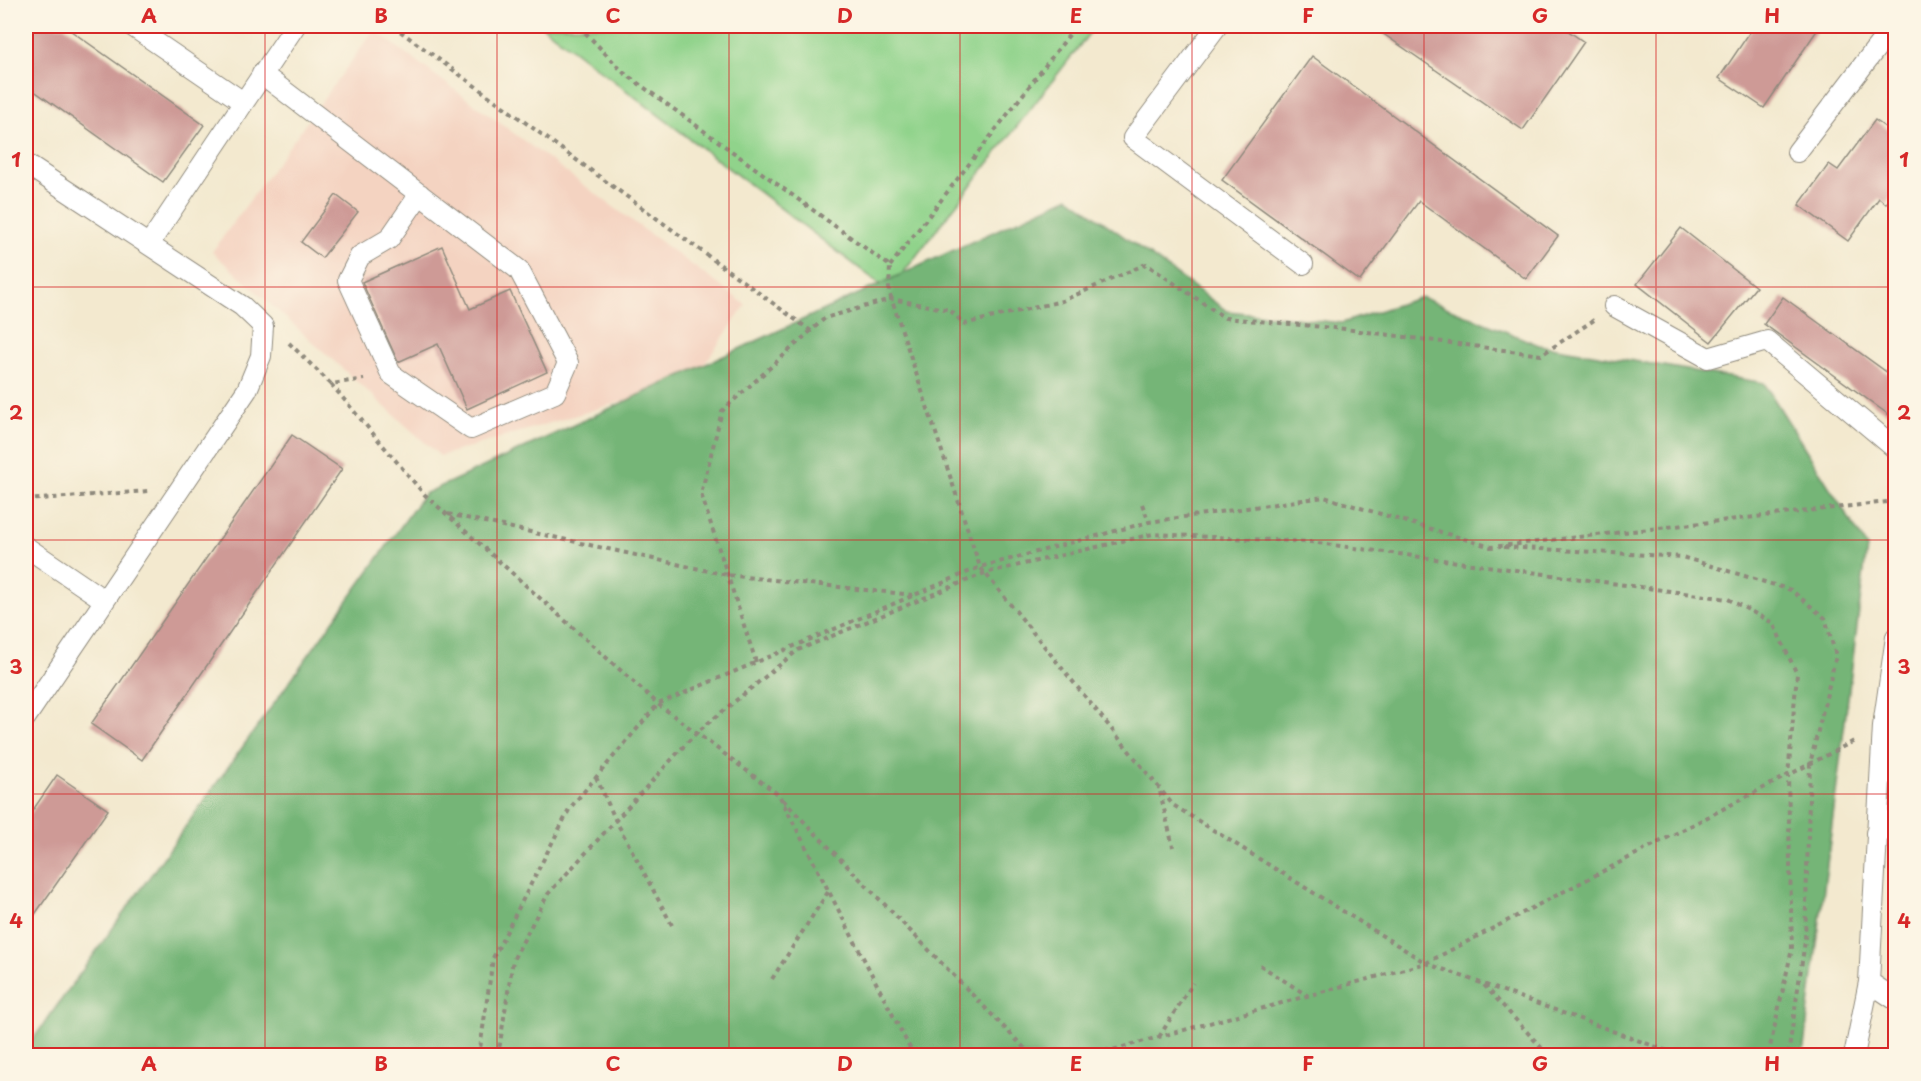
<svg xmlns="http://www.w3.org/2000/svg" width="1921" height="1081" viewBox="0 0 1921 1081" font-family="'Playpen Sans',sans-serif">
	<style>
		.built { fill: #f4d3c1 }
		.green { fill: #90d38b; stroke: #5e7f5b; stroke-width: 1.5 }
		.forest { fill: #74b577; stroke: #507051; stroke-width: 1.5 }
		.building { fill: #ce9a96 }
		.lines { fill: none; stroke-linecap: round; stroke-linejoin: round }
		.lane-casing { stroke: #8f8a7d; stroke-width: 22 }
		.path { stroke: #8f8a7d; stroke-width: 4; stroke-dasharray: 4.5 4.5; stroke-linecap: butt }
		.lane { stroke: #fff; stroke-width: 20 }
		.grid { fill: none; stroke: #d62828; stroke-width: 1.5; stroke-opacity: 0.55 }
		.neatline { fill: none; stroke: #d62828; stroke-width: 2 }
		.grid-label { font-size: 20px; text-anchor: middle; font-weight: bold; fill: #d62828 }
	</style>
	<rect width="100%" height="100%" fill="#fcf5e5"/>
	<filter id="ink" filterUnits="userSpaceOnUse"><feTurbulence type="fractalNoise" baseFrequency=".0167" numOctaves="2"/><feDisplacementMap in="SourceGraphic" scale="12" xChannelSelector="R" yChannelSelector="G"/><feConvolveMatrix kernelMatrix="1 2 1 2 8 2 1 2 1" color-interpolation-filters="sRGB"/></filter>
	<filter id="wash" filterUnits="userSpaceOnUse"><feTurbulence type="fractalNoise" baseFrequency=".008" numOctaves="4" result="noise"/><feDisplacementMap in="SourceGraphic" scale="24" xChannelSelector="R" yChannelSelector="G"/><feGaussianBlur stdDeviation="1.35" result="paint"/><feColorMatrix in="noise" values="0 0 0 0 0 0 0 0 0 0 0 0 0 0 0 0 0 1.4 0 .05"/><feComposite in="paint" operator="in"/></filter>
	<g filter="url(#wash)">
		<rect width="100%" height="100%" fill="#f3e9cf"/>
		<path class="built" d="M374 30 746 305 693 380 440 456 212 252Z"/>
		<path class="green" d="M542 26H1095L889 291Z"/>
		<path class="forest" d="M1069 197 1227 311 1342 323 1421 297 1539 345 1764 383 1867 547 1803 1055H26V1049L424 494Z"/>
		<g id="blocks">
			<path class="building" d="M26 26H64L204 125 163 182 26 85Z
				M1372 26H1561L1584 42 1523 130Z
				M1754 26H1820L1764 108 1719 78Z
				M1312 56 1558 236 1526 279 1419 201 1360 281 1222 180Z
				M1875 120 1896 135V191L1886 204 1879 198 1848 241 1799 205 1829 164 1838 170Z
				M336 195 358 212 322 258 301 242Z
				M1681 228 1756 287 1711 342 1637 284Z
				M442 246 470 309 510 291 547 372 467 409 438 344 398 362 362 282Z
				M1783 297 1896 379V420L1764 324Z
				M292 435 342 469 142 760 91 724Z
				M57 775 108 810 26 927V820Z"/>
		</g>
	</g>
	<g filter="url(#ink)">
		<use href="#blocks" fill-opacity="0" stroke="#8f8a7d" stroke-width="1.5"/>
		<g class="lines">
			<g class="lane-casing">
				<path id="lane" d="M132 26 243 102
					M1217 26 1133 138 1303 264
					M262 74 519 270 568 363 555 393 471 429 391 374 348 280 360 256 389 239 420 194
					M1797 152 1893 26 1896 27
					M26 164 242 306 263 326 261 356 247 390 26 717
					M149 244 295 26
					M1614 306 1708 358 1767 341 1896 449
					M26 547 104 600
					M1876 833 1896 828
					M1869 982 1896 1000
					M1854 1056 1869 982 1883 726 1896 637"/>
			</g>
			<path class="path" d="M393 26 811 331
				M579 26 624 73 890 266 889 291 980 567 1173 805 1426 963 1856 740
				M890 266 1076 26
				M289 343 331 384 364 379
				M331 384 424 494 658 704 779 795 914 1056
				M26 500 148 491
				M1142 504 1149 522
				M448 514 727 575 913 595
				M1504 547 1682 557 1791 590 1825 618 1836 656 1810 764 1805 941 1788 1056
				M756 662 701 494 722 411 825 318 891 299 950 310 964 324 1062 301 1146 264 1225 318 1345 329 1541 355 1594 320
				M596 777 615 819 673 927
				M1160 792 1173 847
				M783 800 1032 1056
				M1260 965 1308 996
				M772 979 828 892
				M1484 985 1549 1056
				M1159 1037 1193 983
				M479 1056 493 958 570 808 658 704 980 567 1149 522 1324 497 1491 547 1896 501
				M498 1056 513 960 548 894 696 733 798 650 985 573 1153 534 1311 542 1728 599 1773 623 1797 674 1788 776 1792 949 1768 1056
				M1060 1056 1112 1050 1426 963 1681 1056"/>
			<use href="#lane" class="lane"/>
		</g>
	</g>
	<path class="grid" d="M265 26V1056M497 26V1056M729 26V1056M960 26V1056M1192 26V1056M1424 26V1056M1656 26V1056M26 287H1896M26 540H1896M26 794H1896"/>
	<rect width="1921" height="1081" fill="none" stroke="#fcf5e5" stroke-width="66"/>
	<rect x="33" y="33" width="1855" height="1015" class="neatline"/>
	<g class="grid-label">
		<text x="149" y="23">A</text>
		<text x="381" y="23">B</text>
		<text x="613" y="23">C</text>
		<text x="845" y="23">D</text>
		<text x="1076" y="23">E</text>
		<text x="1308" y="23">F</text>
		<text x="1540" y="23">G</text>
		<text x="1772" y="23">H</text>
		<text x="16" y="167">1</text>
		<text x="1904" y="167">1</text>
		<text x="16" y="420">2</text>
		<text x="1904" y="420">2</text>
		<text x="16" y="674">3</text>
		<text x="1904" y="674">3</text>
		<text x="16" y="928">4</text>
		<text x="1904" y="928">4</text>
		<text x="149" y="1071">A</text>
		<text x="381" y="1071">B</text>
		<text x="613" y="1071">C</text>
		<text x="845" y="1071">D</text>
		<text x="1076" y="1071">E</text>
		<text x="1308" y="1071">F</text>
		<text x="1540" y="1071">G</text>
		<text x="1772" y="1071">H</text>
	</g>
</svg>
